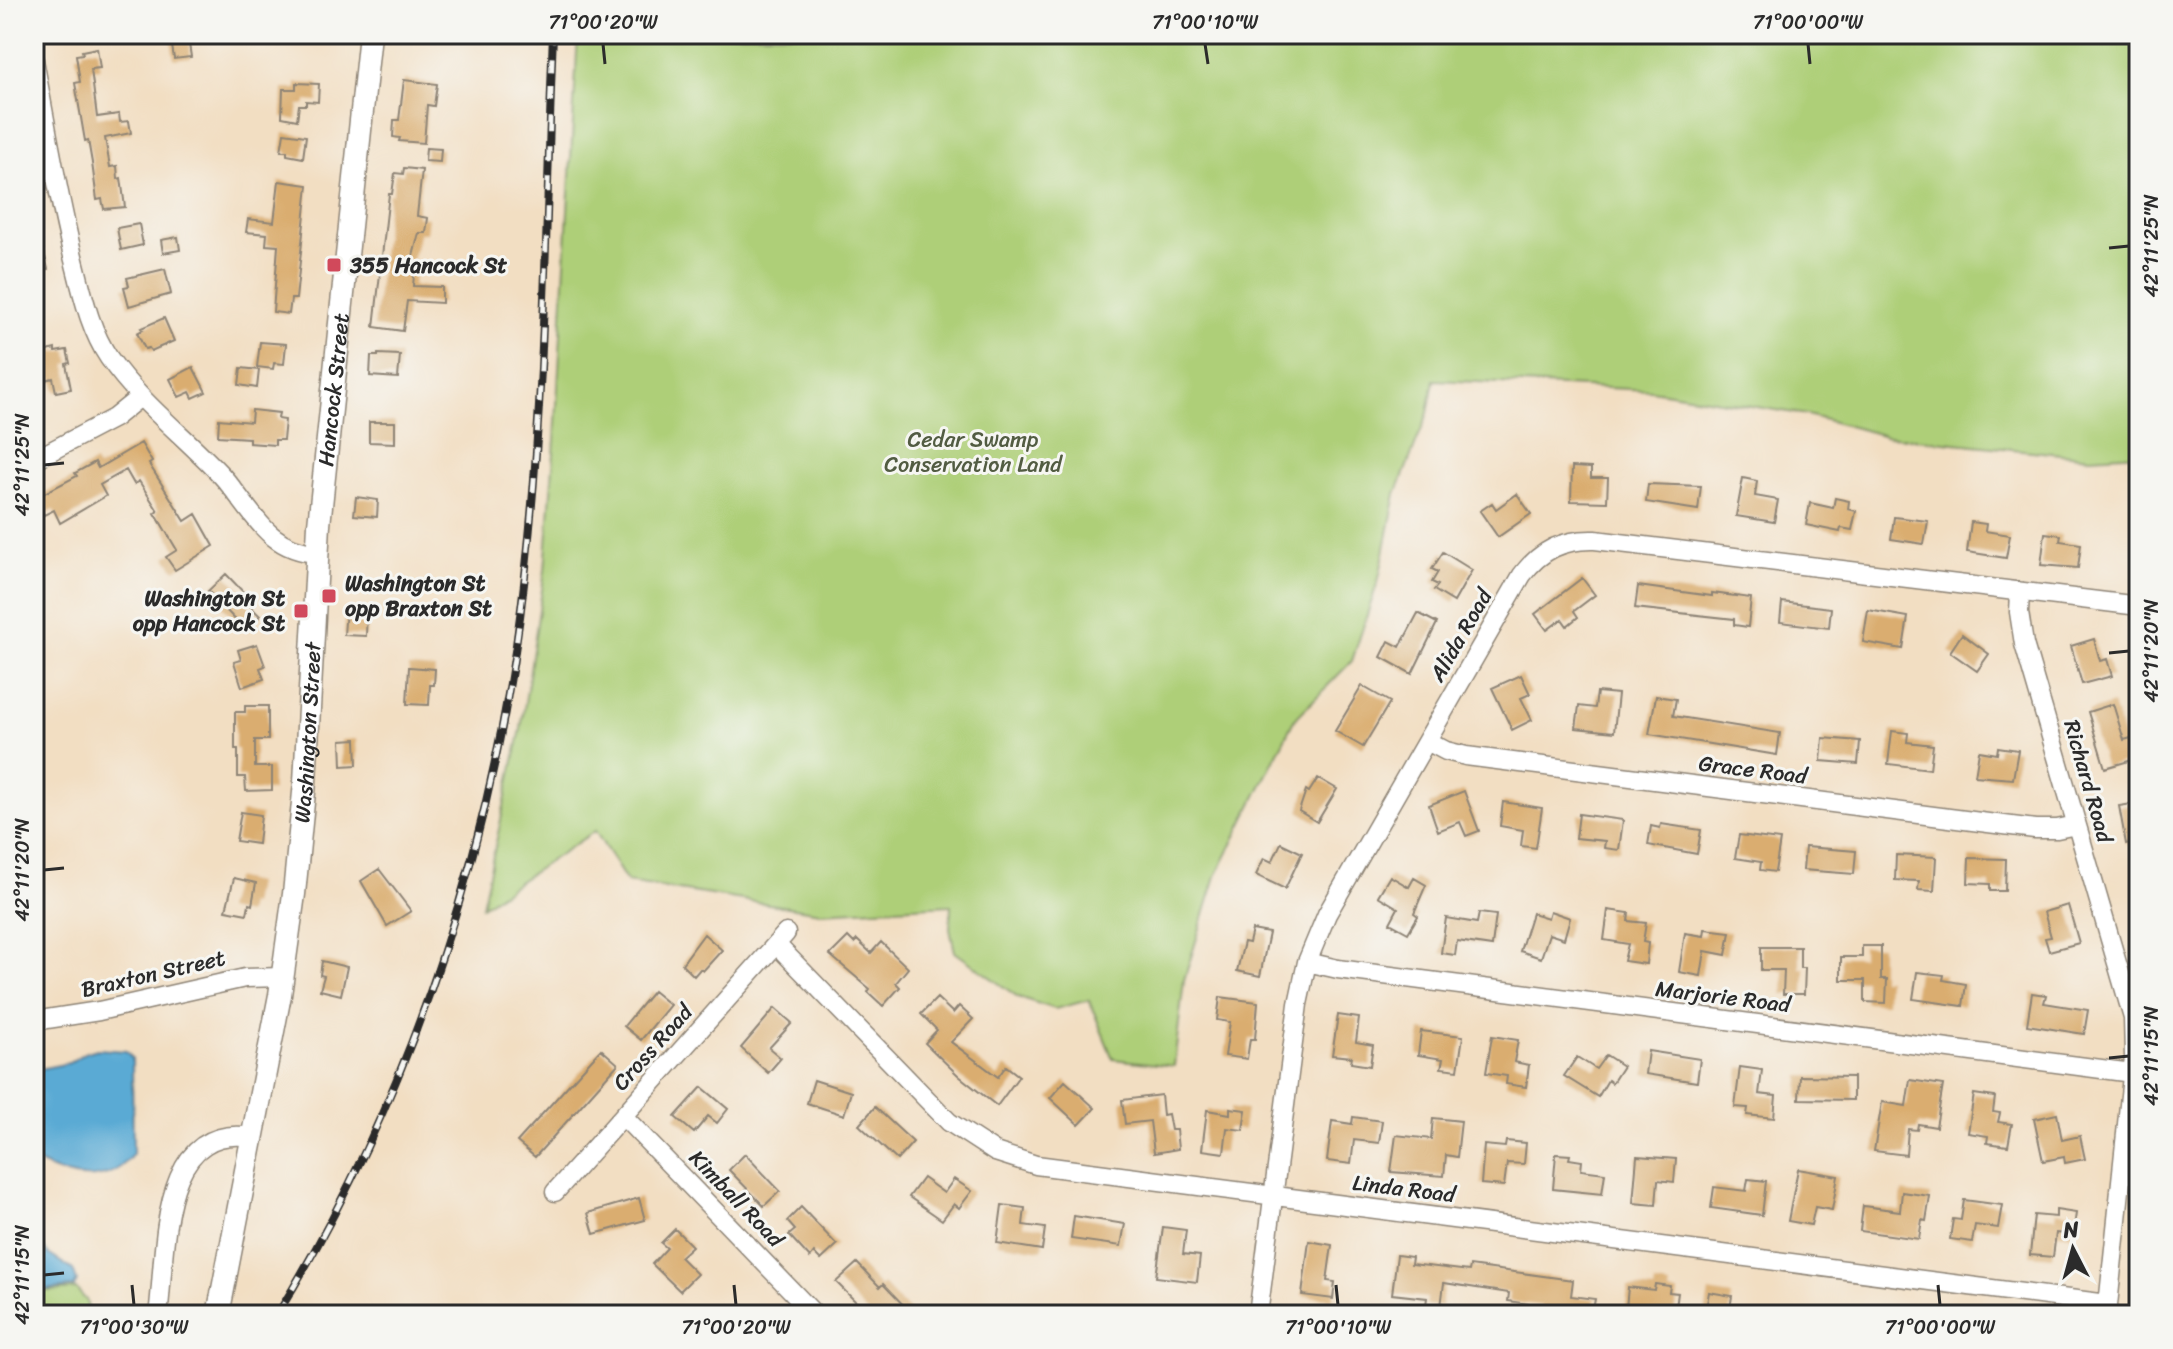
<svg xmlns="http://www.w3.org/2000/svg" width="2173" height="1349" viewBox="0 0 2173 1349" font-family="Sriracha,sans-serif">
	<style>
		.green { fill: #aecf78; stroke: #6c7d52; stroke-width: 2 }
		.water { fill: #5aaad4; stroke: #426a80; stroke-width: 2 }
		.building { fill: #daad6f }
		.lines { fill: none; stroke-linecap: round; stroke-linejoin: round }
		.minor-casing { stroke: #8e8476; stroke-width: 21 }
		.major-casing { stroke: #8e8476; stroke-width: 25 }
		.minor { stroke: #fff; stroke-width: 18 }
		.major { stroke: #fff; stroke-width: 22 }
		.rail-casing { stroke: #2b2b2b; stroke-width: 8 }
		.rail { stroke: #f6f6f2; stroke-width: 5; stroke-dasharray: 15; stroke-linecap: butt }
		.ticks { fill: none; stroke: #2b2b2b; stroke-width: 3 }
		.poi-dot { fill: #d1495b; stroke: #f6f6f2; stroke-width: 3 }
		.labels { text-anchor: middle; stroke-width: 6; stroke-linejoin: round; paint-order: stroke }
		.poi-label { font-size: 22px; font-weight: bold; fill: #2b2b2b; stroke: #f6f6f2; text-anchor: start }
		.street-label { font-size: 22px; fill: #2b2b2b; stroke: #f6f6f2 }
		.park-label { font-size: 22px; fill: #525c42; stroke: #f6f6f2 }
		.neatline { fill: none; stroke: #2b2b2b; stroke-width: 3 }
		.ticks-label { font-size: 20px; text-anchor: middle; fill: #2b2b2b }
	</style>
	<rect width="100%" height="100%" fill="#f6f6f2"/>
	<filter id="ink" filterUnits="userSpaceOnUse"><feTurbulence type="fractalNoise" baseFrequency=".0125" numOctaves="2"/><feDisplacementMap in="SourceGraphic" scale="16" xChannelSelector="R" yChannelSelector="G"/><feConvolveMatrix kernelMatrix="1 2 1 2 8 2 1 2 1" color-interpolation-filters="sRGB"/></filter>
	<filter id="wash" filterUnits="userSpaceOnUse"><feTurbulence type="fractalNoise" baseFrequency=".006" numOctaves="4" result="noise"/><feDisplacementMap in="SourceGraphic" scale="32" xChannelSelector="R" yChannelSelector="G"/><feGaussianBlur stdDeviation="1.8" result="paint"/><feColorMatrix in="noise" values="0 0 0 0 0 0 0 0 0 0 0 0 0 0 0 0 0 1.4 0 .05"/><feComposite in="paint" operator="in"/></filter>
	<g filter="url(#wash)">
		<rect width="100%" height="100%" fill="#f2dec2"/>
		<path class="green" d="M578 34H2139V454L2090 457 1886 436 1807 415 1651 390 1434 380 1428 413 1396 494 1379 578 1352 661 1294 720 1216 876 1184 980 1174 1066 1113 1059 1089 1000 1055 1009 1018 997 955 952 950 929 951 905 820 912 627 882 595 831 482 906 521 729 545 570 555 440Z
			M76 1289 87 1301 88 1315H34V1292Z"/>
		<path class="water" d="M97 1049 126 1051 132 1058 133 1154C106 1190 68 1178 34 1161V1070L69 1063 84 1053Z
			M34 1230 47 1253 73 1270 77 1281 74 1287 40 1290 34 1285Z"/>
		<g id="blocks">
			<path class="building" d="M188 37 191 57 174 59 171 39Z
				M97 48 100 68 91 69 97 117 119 114 120 122 129 121 131 133 105 138 110 167 117 166 118 179 121 178 125 207 104 209 102 199 97 200 92 163 88 140 85 141 75 83 80 82 76 55 83 54 82 51Z
				M404 80 437 84 434 106 427 105 424 143 399 141 400 138 393 137 394 120H399Z
				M296 83 319 84 318 102 306 101V105H299L297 120 282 117 283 89H296Z
				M284 133 306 136 303 158 287 155V151H281Z
				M426 148 441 149 440 162 425 161Z
				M404 168 422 170 417 216 428 218 426 233H419L411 264H415L413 286 442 287V303L407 301 403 331 374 327 389 194H392L395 173 403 174Z
				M279 181 308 185 296 299H291L289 314 273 312 278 246 266 245 267 234 246 232 248 219 274 222Z
				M139 224 143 245 121 250 117 228Z
				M39 231 48 269 34 273V232Z
				M178 237 180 250 163 253 161 240Z
				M165 269 171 294 129 306 124 287 129 286 127 278Z
				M164 318 174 341 151 351 149 348 145 349 137 333 143 330 141 328Z
				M260 342 286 344 284 364 274 363 273 369 257 367Z
				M55 349V352L67 350 70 363 66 364 71 389 56 392 53 378 45 380 39 353Z
				M378 354 400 355 398 378 370 376 371 356H378Z
				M193 367 206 392 193 398 190 392 179 397 170 379Z
				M241 368 259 370 257 388 239 385Z
				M252 410 279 413 278 419 285 420 283 440H275V445L249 443V438L218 436 219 419 251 422Z
				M369 422H395V443L369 442Z
				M141 443 152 462 149 464 185 521 196 514 214 546 175 570 166 557 177 550 155 513 158 511 139 481 134 484 126 470 100 485 106 496 60 523 54 510 44 515 35 498 77 476 75 473 95 462 98 468Z
				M1572 467 1591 468V478H1608L1607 502 1571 501Z
				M1743 478 1757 481 1755 496 1778 500 1774 522 1736 516Z
				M1648 484 1701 486 1698 510 1646 502Z
				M1517 494 1531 514 1498 537 1480 511 1492 503 1496 509Z
				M356 497 378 500 377 517 354 515Z
				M1835 498 1849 501 1848 509 1856 511 1852 530 1841 528 1840 532 1806 525 1810 503 1833 508Z
				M1894 517 1928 521 1924 544 1891 539Z
				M1971 522 1986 524 1985 531 2010 535 2006 558 1967 552Z
				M2045 533 2061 535 2060 541 2081 544 2078 568 2041 565Z
				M1443 552 1472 570 1454 602 1434 590 1438 585 1432 582 1438 572 1432 569Z
				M226 574 250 599 247 603 260 616 245 630 208 591Z
				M1582 578 1595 595 1574 611 1578 617 1567 626 1562 619 1547 630 1535 614Z
				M1638 586 1712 596V593L1751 598 1748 627 1734 625V619L1635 608Z
				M1782 602 1831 608 1829 628 1780 622Z
				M346 609H367L366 636 344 635Z
				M1868 610 1908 617 1903 649 1863 642Z
				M1418 613 1437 623 1412 674 1381 657 1389 641 1400 647Z
				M1962 634 1989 654 1977 671 1950 652Z
				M2094 639 2100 661 2107 659 2112 676 2082 684 2071 646Z
				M257 644 265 666 260 668 264 679 242 687 234 662 241 660 238 650Z
				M409 667 435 669 434 685H430L429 705 407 704Z
				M1521 675 1530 694 1521 698 1532 720 1512 730 1492 688Z
				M1362 686 1390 702 1363 747 1335 731Z
				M1597 692 1618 694 1614 732 1576 728 1579 706 1595 708Z
				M1656 696 1676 699 1673 716 1780 733 1777 755 1649 734Z
				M2113 704 2124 740 2135 737 2139 758 2105 768 2088 712Z
				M245 706H268V740H255V767H272V790L246 791 245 777H238V749H235V712H245Z
				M1892 731 1908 733 1907 742 1933 745 1930 769 1888 764Z
				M1823 738 1860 741 1858 764 1821 761Z
				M356 739 357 765 342 766 341 740Z
				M1998 747 2018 750 2013 779 1975 776 1979 751 1997 754Z
				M1318 778 1337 789 1317 822 1299 811 1306 790 1309 792Z
				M1464 791 1479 831 1466 836 1460 822 1438 831 1429 805Z
				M1503 802 1542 808 1536 848 1521 846 1523 830 1500 826Z
				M2139 803V841L2126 844 2119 806Z
				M241 812 261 815 258 844 236 841Z
				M1579 814 1623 820 1619 850 1604 848 1605 841 1576 838Z
				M1661 824 1701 830 1697 854 1648 845 1651 826 1660 828Z
				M1739 835 1780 840 1775 872 1760 870 1761 862 1735 858Z
				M1281 843 1302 853 1285 889 1256 875 1264 858 1272 862Z
				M1805 847 1856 851 1854 874 1803 870Z
				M1896 855 1936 857 1934 891 1918 890 1919 881 1895 880Z
				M1969 858 2006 859 2005 891H1990V884L1968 883Z
				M379 869 411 911 387 926 361 881Z
				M1390 876 1409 887 1414 878 1426 885 1414 913 1418 916 1408 933 1390 923 1398 908 1378 896Z
				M234 878 256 883 252 905 249 904 247 914 226 910Z
				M2068 905 2079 943 2049 951 2045 938 2051 937 2044 912Z
				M1608 910 1629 913 1628 921 1646 923 1643 942 1648 943 1646 964 1624 961 1628 944 1604 940Z
				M1550 911 1570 918 1564 939 1549 934 1541 958 1520 951 1532 913 1548 918Z
				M1479 913 1496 915 1492 946 1457 941 1455 955 1441 953 1446 918 1477 923Z
				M1705 929 1730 932 1726 955 1705 951 1701 976 1679 972 1685 933 1704 936Z
				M1252 930 1269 933 1260 976 1237 971 1244 942 1249 943Z
				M704 934 722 950 703 971 700 969 694 976 682 964Z
				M848 937 854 943 857 940 871 953 881 942 908 968 896 983 900 987 883 1006 868 992 870 989 830 955Z
				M1862 946H1881V979H1887L1886 1003 1865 1002V980H1841V957H1862Z
				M1761 947H1800V968H1805L1804 994H1783L1784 970H1761Z
				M322 961 347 967 341 995 320 990 324 976 320 975Z
				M1917 972 1944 975 1943 980 1966 984 1963 1006 1913 999Z
				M653 991 670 1005 641 1040 624 1026Z
				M2032 993 2046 995 2044 1003 2088 1010 2084 1034 2027 1025Z
				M1220 997 1258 1002 1255 1039H1250L1247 1059 1225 1056 1230 1022 1217 1020Z
				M937 998 953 1013 959 1006 973 1019 951 1042 998 1077 1006 1066 1019 1076 997 1106 959 1076 925 1043 937 1030 921 1014Z
				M775 1008 792 1023 769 1048 781 1058 768 1073 741 1048Z
				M1338 1015 1359 1018 1356 1042 1373 1045 1370 1066 1351 1063 1352 1057 1332 1055Z
				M1421 1031 1463 1036 1458 1070 1441 1068 1443 1059 1418 1055Z
				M1492 1036 1518 1040 1514 1062 1529 1065 1526 1087 1506 1084 1507 1076 1486 1073Z
				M601 1049 618 1064 535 1157 517 1142Z
				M1648 1051 1700 1059 1697 1082 1645 1074Z
				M1606 1055 1623 1066 1612 1083 1608 1080 1598 1097 1564 1076 1577 1057 1596 1069Z
				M1740 1067 1762 1070 1759 1094 1776 1096 1774 1118 1747 1115 1748 1108 1735 1107Z
				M1800 1076 1853 1077V1100L1799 1099Z
				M814 1080 851 1092 844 1115 807 1103Z
				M1910 1080 1943 1085 1936 1127 1918 1124 1917 1130 1908 1129 1906 1155 1874 1151 1882 1102 1906 1106Z
				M1065 1081 1095 1108 1079 1125 1050 1098Z
				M702 1087 728 1109 717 1123 708 1116 694 1133 675 1117Z
				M1974 1094 1995 1097 1993 1112 2000 1113 1998 1122 2012 1124 2008 1146 1987 1143 1988 1136 1968 1133Z
				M1161 1095 1163 1115 1168 1114 1171 1130H1176L1178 1149 1154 1153 1150 1121 1125 1124 1122 1100Z
				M875 1107 913 1142 897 1160 859 1125Z
				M1230 1108 1246 1110 1243 1130 1227 1128 1224 1153 1202 1150 1207 1110 1230 1114Z
				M2057 1114 2062 1140 2080 1136 2085 1159 2065 1163 2064 1157 2043 1161 2034 1119Z
				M1353 1117 1382 1121 1379 1143 1354 1140 1351 1164 1327 1161 1332 1121 1352 1124Z
				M1433 1118 1461 1121 1457 1157 1446 1155 1444 1176 1391 1172 1396 1135 1431 1139Z
				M1506 1141 1526 1143 1524 1164 1507 1163 1504 1186 1481 1184 1484 1145 1505 1147Z
				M745 1154 780 1191 764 1206 729 1170Z
				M1556 1154 1570 1155 1569 1159 1582 1161 1581 1170 1605 1173 1602 1194 1553 1189Z
				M1637 1156 1676 1159 1674 1182 1658 1180 1656 1205 1633 1203Z
				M1798 1169 1838 1176 1832 1210 1815 1207 1811 1225 1788 1221Z
				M923 1178 944 1193 954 1179 972 1191 959 1208 954 1204 942 1220 909 1197Z
				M1748 1179 1766 1181 1762 1215 1711 1208 1714 1187 1746 1191Z
				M1902 1192 1930 1196 1926 1221 1922 1220 1919 1239 1860 1231 1863 1206 1900 1211Z
				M639 1198 645 1220 594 1234 588 1213Z
				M1964 1200 2002 1205 1998 1228 1975 1225 1972 1242 1950 1239 1953 1219 1961 1220Z
				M1002 1205 1025 1208 1023 1225 1045 1228 1042 1250 997 1243Z
				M801 1207 837 1245 821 1260 814 1253 810 1258 789 1235 795 1230 787 1221Z
				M2056 1210 2076 1213 2073 1235 2056 1233 2053 1257 2030 1255 2034 1215 2056 1217Z
				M1074 1216 1125 1224 1121 1246 1071 1239Z
				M1163 1227 1186 1230 1183 1254 1200 1256 1197 1282 1156 1277Z
				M675 1229 692 1246 680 1257 697 1274 680 1291 652 1264 667 1248 661 1243Z
				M1309 1241 1332 1245 1327 1281 1335 1282 1333 1299 1302 1295Z
				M1397 1255 1412 1257 1411 1264 1469 1271 1470 1266 1573 1280 1571 1296 1595 1299 1592 1315H1540L1541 1306 1508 1301 1509 1293 1444 1283 1441 1307 1426 1305 1427 1298 1392 1294Z
				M857 1263 880 1287 883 1284 913 1315H869L836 1282Z
				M1655 1284 1670 1286 1669 1292 1678 1293 1675 1315 1626 1309 1628 1287 1654 1290Z
				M1709 1292 1732 1296 1729 1315H1705Z"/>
		</g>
	</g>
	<g filter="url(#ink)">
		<use href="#blocks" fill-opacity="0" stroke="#8e8476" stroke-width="2"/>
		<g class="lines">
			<g class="minor-casing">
				<path id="minor" d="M34 60C47 129 58 199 76 268 84 300 91 331 109 358 141 404 185 436 222 476 253 510 266 550 317 553
					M34 460 114 418 140 397
					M2020 593 2019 612 2024 644 2133 1018 2134 1057 2107 1315
					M1427 741 1446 751 1466 756 2035 829H2057L2076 825
					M776 944 949 1122 995 1152 1036 1165 2108 1304
					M1307 962 1338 969 2132 1073
					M34 1021 99 1011 245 978 283 977
					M623 1116 815 1315
					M555 1192 786 933
					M158 1315C167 1254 156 1122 252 1137
					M1258 1315 1298 1004 1307 962 1327 914 1522 575C1541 550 1563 539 1595 540L2139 606"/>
			</g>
			<g class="major-casing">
				<g id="major">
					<path id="s1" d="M218 1315 280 995 294 894 305 782 319 525 370 34"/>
				</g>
			</g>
			<use href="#minor" class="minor"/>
			<use href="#major" class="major"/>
			<g class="rail-casing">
				<path id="rail" d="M277 1315C415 1090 498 829 526 567 545 391 546 211 553 34"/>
			</g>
			<use href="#rail" class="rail"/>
		</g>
	</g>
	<path class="ticks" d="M603 44 605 64M1205 44 1208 64M1808 44 1810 64M2109 248 2129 246M44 465 64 463M2109 653 2129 651M44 870 64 868M2109 1058 2129 1056M44 1275 64 1273M132 1285 134 1305M734 1285 736 1305M1336 1285 1338 1305M1938 1285 1940 1305"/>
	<g class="poi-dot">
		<rect x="326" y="257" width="16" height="16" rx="4"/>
		<rect x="321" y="588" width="16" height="16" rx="4"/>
		<rect x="293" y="603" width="16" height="16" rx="4"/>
	</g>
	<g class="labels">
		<g class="poi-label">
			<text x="350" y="273">355 Hancock St</text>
			<text x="345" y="591">Washington St<tspan x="345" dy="25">opp Braxton St</tspan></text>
			<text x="285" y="606" text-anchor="end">Washington St<tspan x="285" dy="25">opp Hancock St</tspan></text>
		</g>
		<g class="street-label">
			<text dy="8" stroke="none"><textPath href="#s1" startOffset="934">Hancock Street</textPath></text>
			<text transform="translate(1460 635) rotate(-60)" y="8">Alida Road</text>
			<text dy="8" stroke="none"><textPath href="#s1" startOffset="590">Washington Street</textPath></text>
			<text transform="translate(1753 769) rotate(7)" y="8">Grace Road</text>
			<text transform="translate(2089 781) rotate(74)" y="8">Richard Road</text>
			<text transform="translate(153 973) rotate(-13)" y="8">Braxton Street</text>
			<text transform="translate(1723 996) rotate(7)" y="8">Marjorie Road</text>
			<text transform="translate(652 1047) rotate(-48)" y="8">Cross Road</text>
			<text transform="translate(1404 1188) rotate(7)" y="8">Linda Road</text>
			<text transform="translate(737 1198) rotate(46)" y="8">Kimball Road</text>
		</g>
		<g class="park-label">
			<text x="973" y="447">Cedar Swamp<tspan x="973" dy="25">Conservation Land</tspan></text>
		</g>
	</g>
	<rect width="2173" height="1349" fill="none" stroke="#f6f6f2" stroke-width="88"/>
	<g transform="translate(2073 1249) rotate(354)" stroke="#f6f6f2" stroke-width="6" paint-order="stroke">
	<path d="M0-6L14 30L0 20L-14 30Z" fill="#2b2b2b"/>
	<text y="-12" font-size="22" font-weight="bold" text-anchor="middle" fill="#2b2b2b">N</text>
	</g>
	<rect x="44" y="44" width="2085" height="1261" class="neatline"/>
	<g class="ticks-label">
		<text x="603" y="29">71°00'20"W</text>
		<text x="1205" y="29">71°00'10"W</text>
		<text x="1808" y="29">71°00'00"W</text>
		<text transform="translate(2151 246) rotate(-90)" y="7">42°11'25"N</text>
		<text transform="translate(22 465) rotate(-90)" y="7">42°11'25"N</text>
		<text transform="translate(2151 651) rotate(-90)" y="7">42°11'20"N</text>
		<text transform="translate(22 870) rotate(-90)" y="7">42°11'20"N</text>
		<text transform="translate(2151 1056) rotate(-90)" y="7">42°11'15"N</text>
		<text transform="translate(22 1275) rotate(-90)" y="7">42°11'15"N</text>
		<text x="134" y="1334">71°00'30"W</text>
		<text x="736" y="1334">71°00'20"W</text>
		<text x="1338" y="1334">71°00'10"W</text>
		<text x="1940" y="1334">71°00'00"W</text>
	</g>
</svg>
